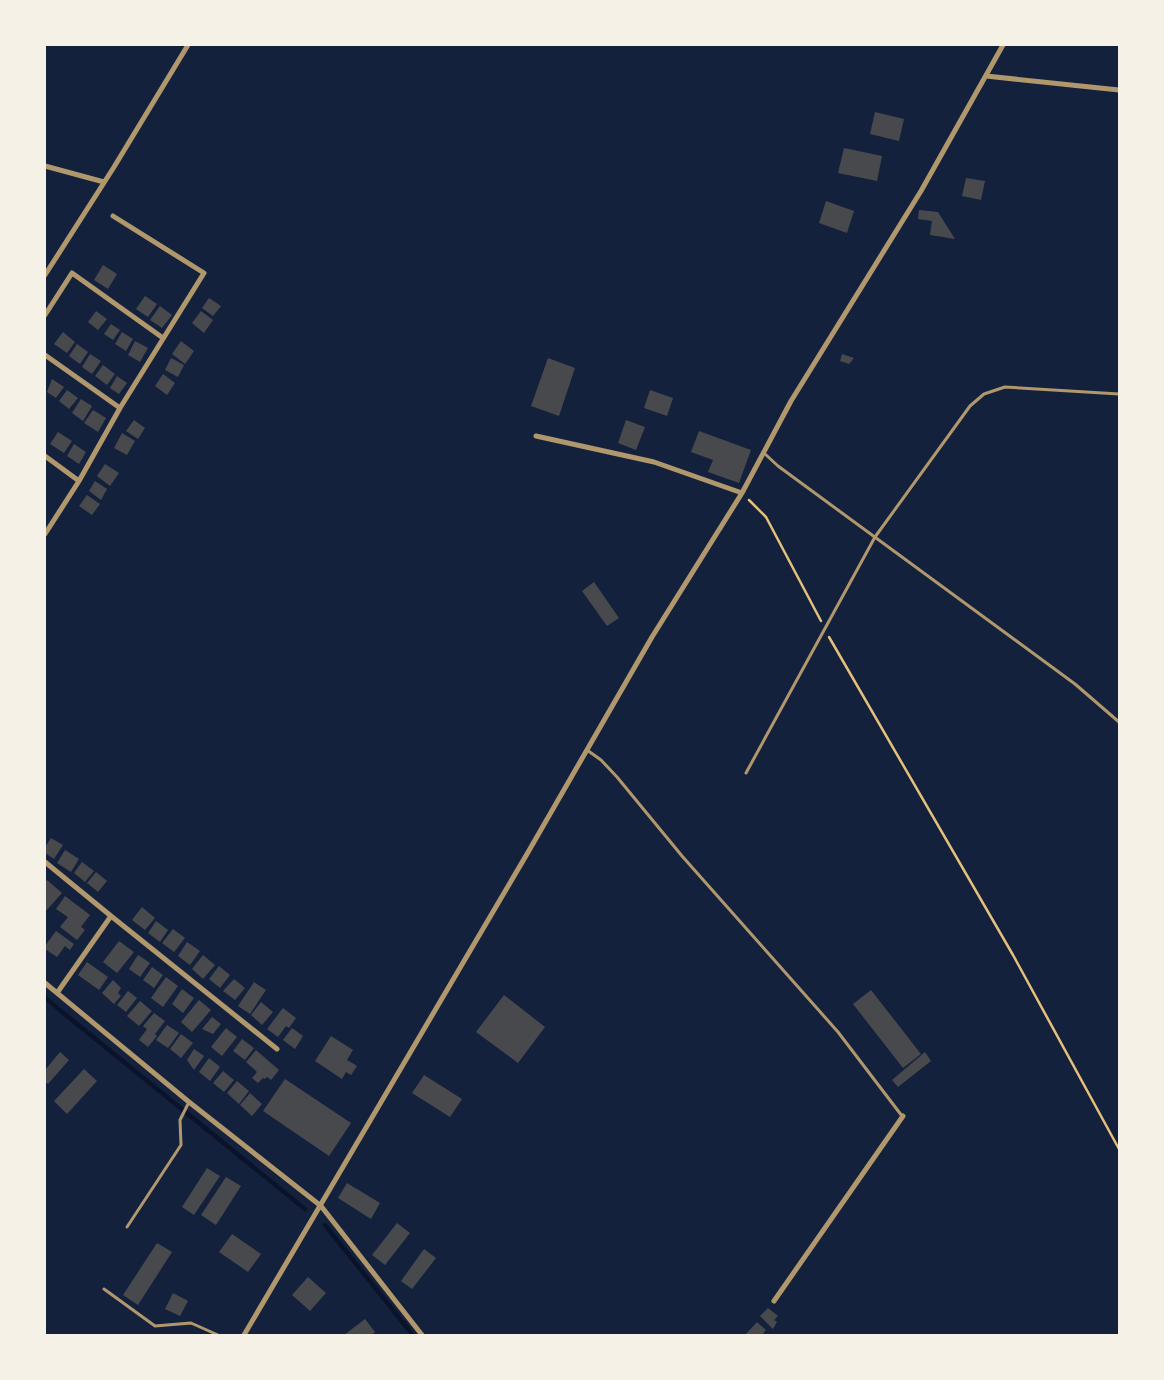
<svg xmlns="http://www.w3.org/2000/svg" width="1164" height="1380" viewBox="0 0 1164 1380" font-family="Arial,sans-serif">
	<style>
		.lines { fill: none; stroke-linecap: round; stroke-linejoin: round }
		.stream { stroke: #0b132b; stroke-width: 4.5 }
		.building { fill: #48494c }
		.path { stroke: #e5c07b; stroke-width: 2.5 }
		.service { stroke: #b1986c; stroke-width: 3 }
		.minor { stroke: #b1986c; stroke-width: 5 }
	</style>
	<rect width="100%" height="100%" fill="#14213d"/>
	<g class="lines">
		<path class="stream" d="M45 998 305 1209
			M325 1225 413 1335"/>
	</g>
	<path class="building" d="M875 112 904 119 899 141 870 134Z
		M844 148 882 156 877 181 838 173Z
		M966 178 985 181 981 200 962 196Z
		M826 201 854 211 847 233 819 223Z
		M919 210 938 212 955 239 930 235 932 221 918 219Z
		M103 265 117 274 108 289 94 280Z
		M145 296 157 304 148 317 136 309Z
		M209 298 221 306 213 316 202 308Z
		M160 306 172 315 162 328 150 320Z
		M96 311 107 319 98 330 88 322Z
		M201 311 213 320 204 333 192 323Z
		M111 324 120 330 113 340 104 334Z
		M63 332 75 342 67 353 54 344Z
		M122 332 133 339 126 351 115 344Z
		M135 341 148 348 140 362 128 355Z
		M181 341 194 351 185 364 172 354Z
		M77 344 88 352 80 364 69 356Z
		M90 354 101 361 92 374 82 367Z
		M842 354 854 358 849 364 840 361Z
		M171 358 184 365 178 377 165 370Z
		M548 358 575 368 559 416 531 406Z
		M103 365 115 374 107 385 95 376Z
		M163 374 175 383 167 395 155 386Z
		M117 376 127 383 119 394 110 388Z
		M52 379 64 387 56 398 47 392Z
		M67 390 78 398 69 409 59 401Z
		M650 390 673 398 667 416 644 408Z
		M81 399 92 406 83 421 72 413Z
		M93 410 106 418 98 432 84 423Z
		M134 420 145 428 138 439 126 431Z
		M626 420 645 427 636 450 618 443Z
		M699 431 751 450 739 483 708 472 713 460 691 452Z
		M58 432 72 441 64 453 50 444Z
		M122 433 135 441 127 455 114 448Z
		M74 444 86 452 79 464 67 456Z
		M105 464 119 473 110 486 97 476Z
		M95 481 107 489 101 500 89 491Z
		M87 495 100 504 92 515 79 506Z
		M594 582 619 618 607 626 582 591Z
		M51 838 63 845 54 859 45 853V847Z
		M65 850 79 859 71 872 57 863Z
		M82 862 94 871 85 882 74 873Z
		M96 872 107 881 98 892 87 883Z
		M47 880 62 893 45 912V882Z
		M65 896 90 915 81 927 85 930 77 940 60 927 68 917 56 909Z
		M142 907 155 918 145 930 132 920Z
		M156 921 168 930 160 942 148 933Z
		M173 929 185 938 174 952 162 943Z
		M56 931 74 944 70 950 65 946 57 957 45 949V946Z
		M119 941 134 952 117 973 103 962Z
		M187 942 200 951 190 965 178 956Z
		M138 955 150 963 140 977 129 969Z
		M203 955 215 965 203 979 192 969Z
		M87 962 108 977 99 990 78 975Z
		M219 966 230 975 220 988 209 979Z
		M152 967 163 975 154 988 143 980Z
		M166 977 178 986 163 1007 151 998Z
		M234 979 245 988 235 1000 223 991Z
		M113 980 121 988 118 993 121 996 114 1004 102 993Z
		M254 982 266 990 250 1014 238 1006Z
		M182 989 194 998 183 1013 172 1004Z
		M871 990 921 1054 903 1068 853 1004Z
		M128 991 137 998 126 1012 117 1005Z
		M504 995 545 1027 518 1063 476 1032Z
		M199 1000 211 1010 192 1032 181 1022Z
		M140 1001 152 1011 139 1026 127 1016Z
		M261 1002 273 1012 262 1025 251 1015Z
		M283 1008 296 1018 289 1028 286 1026 278 1037 267 1029Z
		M154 1013 165 1021 155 1034 157 1036 148 1047 139 1040 147 1029 143 1026Z
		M212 1017 221 1024 213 1034 202 1029Z
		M167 1025 179 1033 168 1048 156 1040Z
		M226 1028 237 1037 222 1056 211 1047Z
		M292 1028 303 1036 295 1049 283 1040Z
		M181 1034 193 1043 181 1058 170 1049Z
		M331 1036 353 1050 347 1060 357 1066 351 1075 346 1072 342 1079 315 1061Z
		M242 1039 254 1048 245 1060 233 1051Z
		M194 1049 204 1056 194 1070 187 1060Z
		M256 1050 279 1070 271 1080 267 1077 265 1079 263 1078 258 1083 252 1078 257 1072 246 1062Z
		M60 1052 69 1060 48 1084 45 1082V1070Z
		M925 1052 931 1061 898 1087 892 1080Z
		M209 1058 220 1067 210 1081 199 1072Z
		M84 1069 97 1081 67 1114 54 1101Z
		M223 1071 234 1080 224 1092 213 1083Z
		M424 1075 462 1099 450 1117 412 1093Z
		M285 1079 351 1123 329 1156 263 1111Z
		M237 1081 249 1091 239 1104 227 1093Z
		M250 1093 262 1104 252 1116 240 1105Z
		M207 1168 220 1176 194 1215 182 1207Z
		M226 1177 241 1186 216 1225 201 1215Z
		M347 1183 380 1203 371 1219 338 1198Z
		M397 1223 410 1233 385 1265 372 1255Z
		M232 1234 261 1254 248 1272 219 1252Z
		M157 1243 172 1252 138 1305 123 1295Z
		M424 1249 436 1258 412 1289 401 1281Z
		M308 1277 326 1293 310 1311 292 1295Z
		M173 1293 188 1301 180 1316 165 1309Z
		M768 1308 778 1316 774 1320 777 1322 773 1329 760 1316Z
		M365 1319 375 1332 372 1335H344Z
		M757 1322 766 1330 762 1335H745Z"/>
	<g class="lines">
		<path class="path" d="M749 500 766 517 821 621
			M829 637 1013 955 1119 1149"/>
		<path class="service" d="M764 453 778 466 1075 684 1119 722
			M587 750 601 760 617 777 682 856 838 1032 902 1116
			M746 773 875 537 970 406 984 394 1005 387 1119 394
			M127 1227 181 1145 180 1120 189 1102
			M104 1289 155 1326 191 1323 218 1335"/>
		<path class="minor" d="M986 76 1119 90
			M45 166 104 182
			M45 275 114 167 188 45
			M45 315 72 273 163 338
			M45 355 120 408
			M536 436 654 462 742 493
			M45 456 79 481
			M45 534 79 481 120 408 204 273 113 216
			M45 862 111 916
			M45 983 189 1102 321 1206 422 1335
			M57 993 111 916 277 1049
			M774 1301 903 1116
			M244 1335 527 854 652 637 742 493 791 401 921 191 1003 45"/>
	</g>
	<rect width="1164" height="1380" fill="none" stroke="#f6f1e7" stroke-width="92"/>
</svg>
